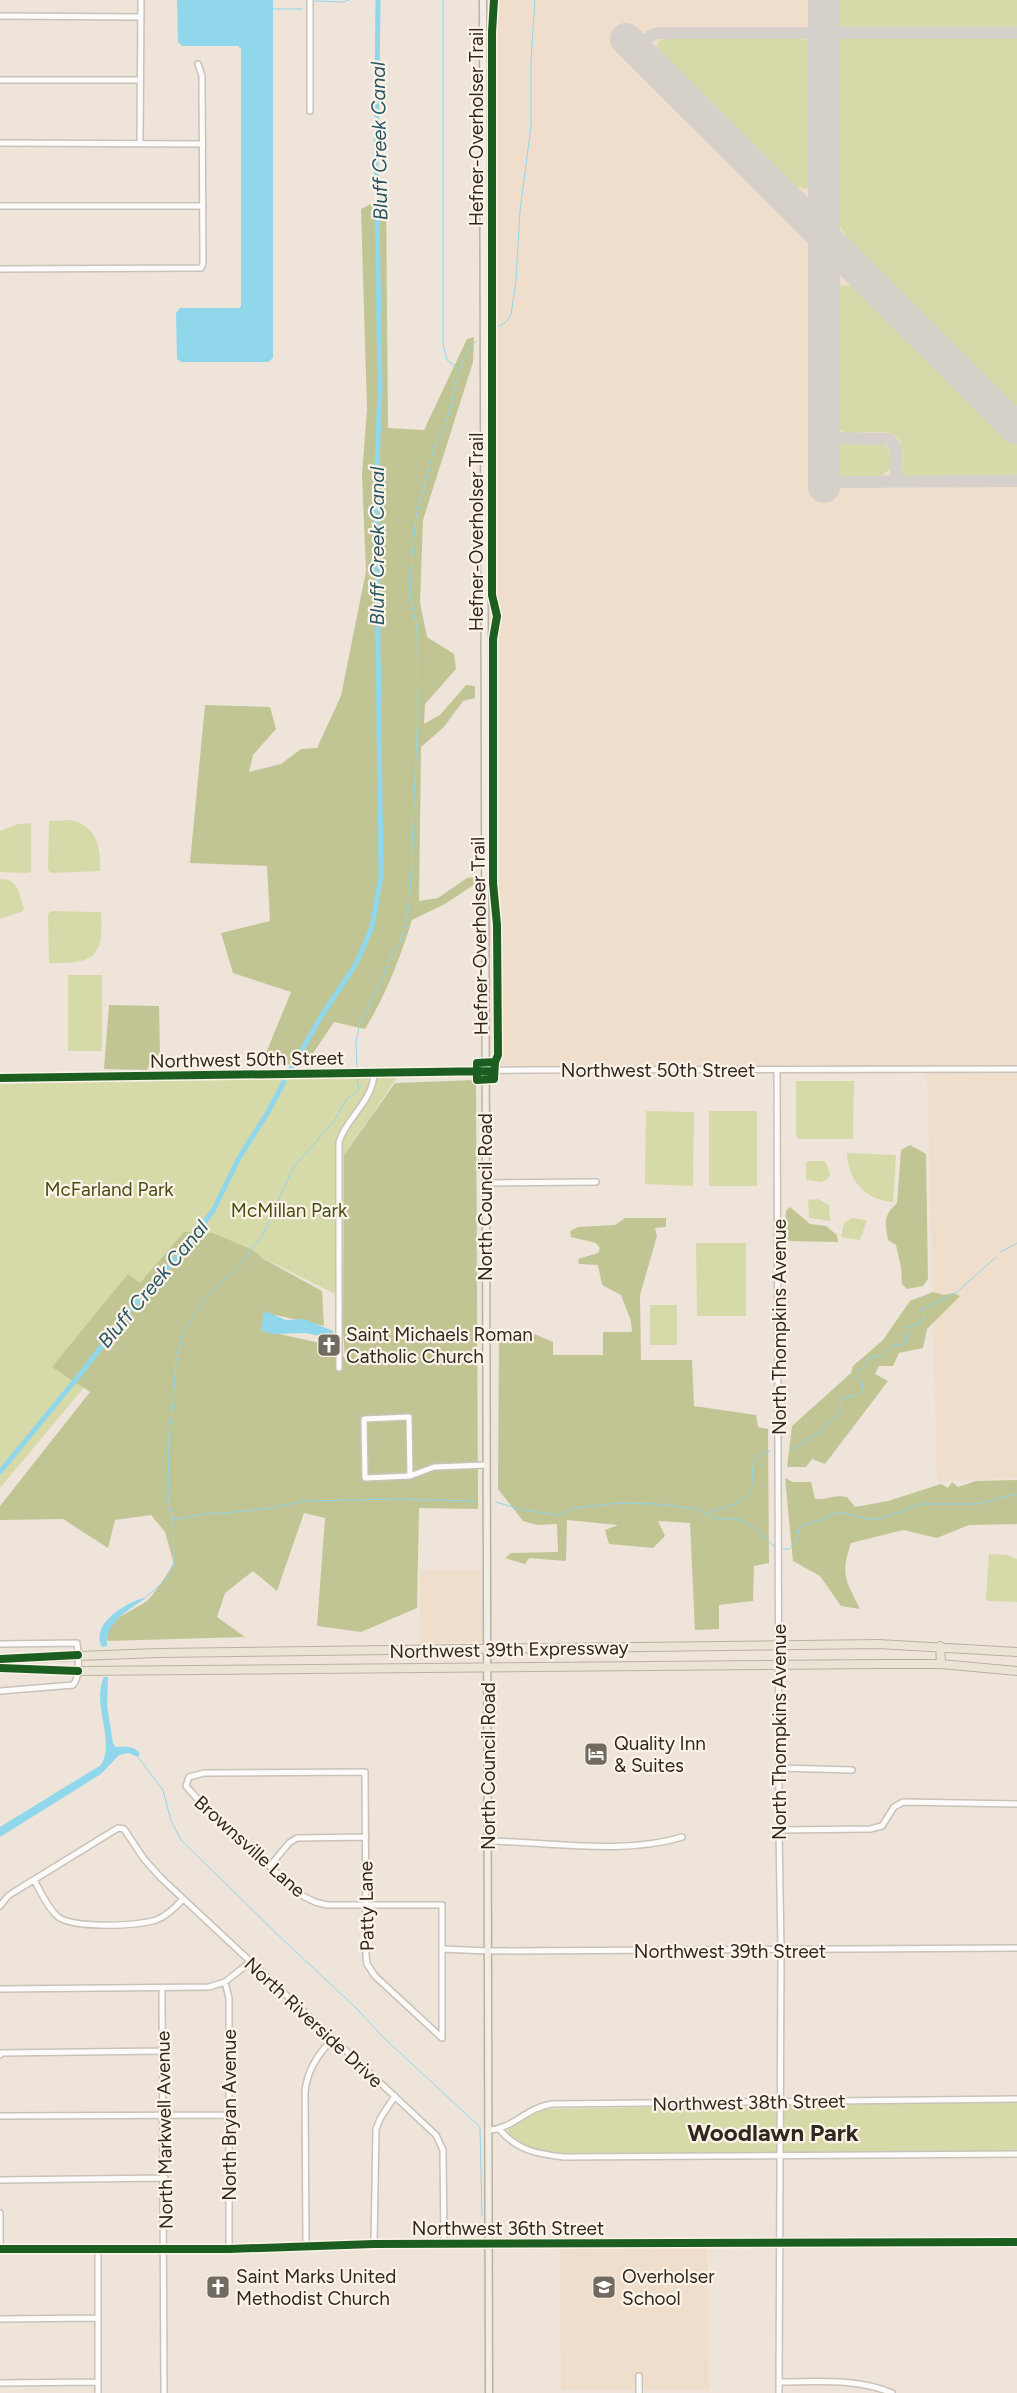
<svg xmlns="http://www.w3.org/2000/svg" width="1017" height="2393" viewBox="0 0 1017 2393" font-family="Figtree,sans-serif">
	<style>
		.built { fill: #eedecb }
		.green { fill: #d6daa9 }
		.forest { fill: #c1c593 }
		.water { fill: #90d7eb }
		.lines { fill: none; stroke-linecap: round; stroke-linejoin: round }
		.stream { stroke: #90d7eb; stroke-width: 1 }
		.canal { stroke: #90d7eb; stroke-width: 5 }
		.taxiway { stroke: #d6d0ca; stroke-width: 12 }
		.runway { stroke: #d6d0ca; stroke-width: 32 }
		.minor-casing { stroke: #c9c2ba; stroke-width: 8 }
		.major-casing { stroke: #bab1a0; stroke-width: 9 }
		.highway-casing { stroke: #bab1a0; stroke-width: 10 }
		.minor { stroke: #fcfbf9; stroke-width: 5 }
		.major { stroke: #f1ece4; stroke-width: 6 }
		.highway { stroke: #eae4d7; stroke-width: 8 }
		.cycleway-casing { stroke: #fdf3e8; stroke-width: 11 }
		.cycleway { stroke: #1b5e20; stroke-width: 8 }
		.labels { text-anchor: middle; stroke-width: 4.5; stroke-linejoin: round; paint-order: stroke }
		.street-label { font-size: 19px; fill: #2e2820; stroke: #fdf3e8 }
		.park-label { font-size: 19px; fill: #454e11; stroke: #fdf3e8 }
		.poi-label { font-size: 19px; fill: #2e2820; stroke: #fdf3e8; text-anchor: start }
		.water-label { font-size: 20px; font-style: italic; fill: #285664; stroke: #fdf3e8 }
		.district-label { font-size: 24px; font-weight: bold; fill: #2e2820; stroke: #fdf3e8 }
	</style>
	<rect width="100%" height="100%" fill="#eee4da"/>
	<path class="built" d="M489 0H1017V1478L937 1482 927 1067 651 1068 500 1065 492 1059 490 858Z
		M420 1570H481L482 1642 420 1643Z
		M707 2247 709 2390H561L560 2249Z"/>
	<path class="green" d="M832 0H1017V27H842L837 26 832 18Z
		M666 38 803 39 809 40 816 47V180L813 186 806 189 800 187 795 192 658 56 657 45 659 41Z
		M1017 38V414L842 239 846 235 835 220 832 203V49L836 42 843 38Z
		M853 282 1017 445V475L902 476C902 466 904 453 901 444 893 420 851 441 835 428L832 421V292L840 285 849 286Z
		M832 443 884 444 891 452 890 469 880 476H840L832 468Z
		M71 820C97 826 101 848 100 871L51 873 48 870 49 821Z
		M31 823V870L29 873 0 872V831L18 824Z
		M0 879C19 879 18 892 24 908L23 911 0 919Z
		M51 911 101 912C104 958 94 964 49 963L48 914Z
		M68 975H102V1051H68Z
		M303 1078H397L344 1155 343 1298 213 1233 0 1488V1084Z
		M796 1081H854L853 1139H799L796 1136Z
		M646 1111 694 1112 693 1186 645 1184Z
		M709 1111H757V1186H709Z
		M847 1153 896 1155 893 1202C866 1200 848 1181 847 1153Z
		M808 1161H825L830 1174 827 1180 820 1182 806 1180V1164Z
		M818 1199 829 1205 830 1221 809 1218 808 1200Z
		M852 1218 867 1220 860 1240 841 1237 844 1223Z
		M696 1243H746V1316H697Z
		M650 1305H677V1345H650Z
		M989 1554 1007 1555 1017 1559V1602L988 1601 986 1599Z
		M1017 2101V2150L1008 2152 559 2154 524 2147 508 2135V2130L533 2111 543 2109Z"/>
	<path class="forest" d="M386 196 388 428 424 430 467 339 474 337 473 362 423 520 420 603 427 637 454 654 456 669 425 704 424 724 440 715 466 685 475 686V698L463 701 444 727 421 747 419 901 438 898 467 878 473 877 475 884 445 904 412 920C400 958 386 995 365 1029L334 1022 305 1065 281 1064 266 1053 291 992 233 973 221 933 270 921 267 866 190 863 205 705 270 707 276 729 253 755 249 772 281 764 301 749 317 748 341 696 366 571 362 475 367 409 361 209Z
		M109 1005 159 1006 160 1055 152 1057 147 1070 104 1069Z
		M476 1080 478 1509 419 1508 417 1608 361 1632 317 1626 325 1518 304 1513 277 1591 253 1571 225 1593 217 1617 245 1637 108 1641C100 1620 139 1609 149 1599 158 1589 166 1575 174 1564L165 1532 151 1515 115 1520 108 1548 63 1519 0 1520V1506L90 1392 52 1367 128 1274 140 1283 184 1232 213 1233 253 1250 262 1258 322 1291 324 1326 276 1315 261 1330 329 1345 345 1358 343 1332 344 1155 395 1083Z
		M910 1145 926 1154 928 1279 923 1286 907 1289 902 1284 901 1267 896 1245 888 1240C885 1222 883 1216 897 1203L901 1150Z
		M790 1207 810 1224 826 1226 837 1235 838 1242 785 1241 786 1211Z
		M625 1218H666V1227L655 1228 657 1236 640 1295 641 1360H692L694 1406 756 1415 758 1427 768 1429 769 1563 754 1566 753 1601 719 1605V1629L695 1630 690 1523 658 1521 665 1536 653 1548 609 1544 605 1530 618 1525 567 1520 566 1561 529 1558 525 1564 505 1558 511 1553 558 1552 557 1524 537 1525 523 1521 498 1489 499 1332 532 1333 553 1342V1355H603V1332H632L631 1321 621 1295 602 1285 598 1265 579 1264 578 1259 598 1253 600 1248 596 1243 571 1237 570 1231 578 1227 615 1225Z
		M933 1292 944 1295 953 1293 960 1296 927 1329 923 1348 899 1353 893 1366H879L875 1374 888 1381 825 1464 812 1459 806 1467H787L792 1426 851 1373 853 1366 883 1340 910 1301Z
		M785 1478 793 1482H811L815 1499C828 1500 832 1494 847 1497L855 1507 888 1501 941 1484 948 1488 952 1482 958 1487 976 1481 1017 1480V1524L969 1525 937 1538 903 1530 851 1543C840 1576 846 1580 860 1609L841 1606 820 1576 793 1561Z"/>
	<path class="water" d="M177 0H273V358L268 362H181L177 359 176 313 180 308H239L241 306V49L238 46H182L178 42Z
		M264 1311 286 1320 304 1319 333 1331V1336L329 1338 306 1333 273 1334 261 1330Z
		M147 1597C129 1610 105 1622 107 1646L102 1647C89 1623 129 1601 147 1597Z
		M104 1677H108L107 1705 113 1743 115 1747C125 1747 134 1745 140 1754L138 1757 128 1753 119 1755 101 1774 0 1837V1827L101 1765C116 1741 91 1705 104 1677Z"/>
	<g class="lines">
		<path class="stream" d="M443 0V344L447 360 458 368
			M315 1 343 2 349 0
			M273 9H302
			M495 328 505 323 511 315 516 280 520 211 531 126V61L535 0
			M357 1069 356 1042 360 1022 382 979 392 953 399 945 408 915 410 893 418 710 417 627 410 598 411 566 416 517 436 441C458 410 449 370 476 341
			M1001 1252 1017 1243
			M792 1450 824 1429 842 1407 841 1398C851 1395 858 1399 863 1388L862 1382 857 1378C858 1368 861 1370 867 1365L869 1357 882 1356 891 1346 903 1344 907 1340 905 1328 921 1323 924 1316 922 1309 957 1292 996 1257
			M496 1502 523 1510 560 1515 575 1508 619 1503 657 1504 695 1509 715 1518 740 1520 753 1527 776 1548
			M706 1513C717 1509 733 1506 743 1500 764 1485 738 1460 770 1451
			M173 1520 210 1513 216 1514 272 1508 304 1501 400 1499 476 1501
			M783 1549H789C797 1542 797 1538 799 1529L803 1526 840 1512 868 1519H880L921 1504H977L1017 1494
			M146 1597 168 1578 174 1560 173 1520 168 1499 169 1432 173 1403 176 1362 183 1334 195 1313 212 1290 237 1269 264 1233 293 1168 334 1121 346 1100 359 1089 357 1077
			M138 1757 163 1790 171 1821 181 1840 278 1935 356 2008 384 2038 480 2127 482 2216"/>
		<path class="canal" d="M291 1069 322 1015 356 964 372 927 381 876 376 489 380 389 377 207 380 197 376 171 378 0
			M0 1472 82 1372 125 1316 188 1245 214 1209 239 1158 268 1112 284 1082"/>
		<path class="taxiway" d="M824 23 827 31 831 33 827 35 824 43
			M644 57C643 45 644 36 658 33H1017
			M824 438 889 439 896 448V481
			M824 482 1017 481"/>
		<path class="runway" d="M824 0V487
			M626 39 1017 429"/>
		<g class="minor-casing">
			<path id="minor" d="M310 0V111
				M0 16 141 17
				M0 80H140
				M0 143 203 144
				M140 143 141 0
				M0 206H203
				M0 269 201 268 203 263 202 76 198 64
				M777 1070 779 1830 781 1951 779 2393
				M0 1078 529 1070 1017 1069
				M485 1183 596 1182
				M339 1368V1142C346 1118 373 1102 374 1073
				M410 1476 409 1417 364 1419 365 1478 410 1476 434 1467 486 1465
				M0 1644 77 1643C78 1655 81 1675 73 1685L0 1691
				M779 1768 852 1770
				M779 1830 870 1829 882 1826 894 1807 903 1802 1017 1804
				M487 1841C548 1842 624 1855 682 1837
				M270 1866 289 1843 297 1838 366 1837
				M34 1880C41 1892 47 1907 57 1916 72 1929 136 1926 156 1920 167 1916 175 1908 183 1899
				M0 1906 8 1896 14 1892 118 1828 124 1829 144 1859 161 1878 436 2135 443 2150 444 2245
				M443 1949 487 1951 1017 1948
				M225 1982 229 1998V2249
				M162 1988 164 2393
				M0 1989 209 1987 225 1982 250 1962
				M442 2038V1905H327L315 1902 301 1895 202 1804 186 1786 189 1777 204 1773 365 1772 366 1955 367 1964 375 1976 442 2038
				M0 2055V2053L162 2051
				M0 2116 229 2115
				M488 2130C512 2130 525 2108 552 2104L1017 2099
				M500 2130C518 2151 538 2154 564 2157L1017 2154
				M0 2180 165 2178
				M0 2213V2249
				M374 2244 376 2129 381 2117 395 2096
				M306 2245 305 2091C308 2068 318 2055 333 2038
				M0 2249H229L374 2244 1017 2242
				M98 2249V2393
				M0 2319 98 2318
				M779 2382C817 2382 857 2378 892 2393
				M0 2383 98 2382
				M639 2393V2376"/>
		</g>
		<g class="major-casing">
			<path id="major" d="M483 0 489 2393"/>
		</g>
		<g class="highway-casing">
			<path id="highway" d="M940 1646 941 1664
				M0 1659 158 1653 878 1644 1017 1652
				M0 1668 78 1671 879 1664H941L1017 1671"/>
		</g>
		<use href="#minor" class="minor"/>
		<use href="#major" class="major"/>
		<use href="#highway" class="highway"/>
		<g class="cycleway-casing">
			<path id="cycleway" d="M494 0 492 32V595L497 616 493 639V883L497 925 498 1055 495 1062
				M495 1062 494 1079 477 1080V1063Z
				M0 1078 494 1071
				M0 1659 78 1655
				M0 1668 78 1671
				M0 2249H229L374 2244 1017 2242"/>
		</g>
		<use href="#cycleway" class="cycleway"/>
	</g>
	<defs>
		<g id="church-square" transform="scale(1.25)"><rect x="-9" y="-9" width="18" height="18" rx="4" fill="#716a61" stroke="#fdf3e8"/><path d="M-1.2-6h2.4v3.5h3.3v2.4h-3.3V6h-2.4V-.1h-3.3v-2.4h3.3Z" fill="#fff"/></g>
		<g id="hotel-square" transform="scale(1.25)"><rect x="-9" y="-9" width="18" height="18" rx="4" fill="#716a61" stroke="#fdf3e8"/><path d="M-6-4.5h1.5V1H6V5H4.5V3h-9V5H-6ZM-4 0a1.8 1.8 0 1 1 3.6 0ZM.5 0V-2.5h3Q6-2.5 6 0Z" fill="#fff"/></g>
		<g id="school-square" transform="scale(1.25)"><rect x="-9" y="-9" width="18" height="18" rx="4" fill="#716a61" stroke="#fdf3e8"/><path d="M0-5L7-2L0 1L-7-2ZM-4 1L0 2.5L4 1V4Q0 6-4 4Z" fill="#fff"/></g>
	</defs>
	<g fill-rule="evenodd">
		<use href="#church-square" x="329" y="1345"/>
		<use href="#hotel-square" x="596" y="1754"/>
		<use href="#church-square" x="218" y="2287"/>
		<use href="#school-square" x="604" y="2287"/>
	</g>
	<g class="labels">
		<g class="street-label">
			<text transform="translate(476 127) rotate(-90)" y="7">Hefner-Overholser Trail</text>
			<text transform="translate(476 532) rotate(-90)" y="7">Hefner-Overholser Trail</text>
			<text transform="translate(479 936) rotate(-91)" y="7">Hefner-Overholser Trail</text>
			<text transform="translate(247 1059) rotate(-1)" y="7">Northwest 50th Street</text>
			<text x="658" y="1077">Northwest 50th Street</text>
			<text transform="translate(485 1197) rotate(-90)" y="7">North Council Road</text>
			<text transform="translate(779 1327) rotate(-90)" y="7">North Thompkins Avenue</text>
			<text transform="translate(509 1649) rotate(-1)" y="7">Northwest 39th Expressway</text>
			<text transform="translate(779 1732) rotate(-90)" y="7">North Thompkins Avenue</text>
			<text transform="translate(488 1766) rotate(-90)" y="7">North Council Road</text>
			<text transform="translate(250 1846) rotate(42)" y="7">Brownsville Lane</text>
			<text transform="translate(366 1906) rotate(-91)" y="7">Patty Lane</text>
			<text x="730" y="1958">Northwest 39th Street</text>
			<text transform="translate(314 2022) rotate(43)" y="7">North Riverside Drive</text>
			<text transform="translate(749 2102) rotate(-1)" y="7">Northwest 38th Street</text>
			<text transform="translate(229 2115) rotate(-90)" y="7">North Bryan Avenue</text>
			<text transform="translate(164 2130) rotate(-91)" y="7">North Markwell Avenue</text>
			<text x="508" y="2235">Northwest 36th Street</text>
		</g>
		<g class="park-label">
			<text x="109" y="1196">McFarland Park</text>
			<text x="289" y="1217">McMillan Park</text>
		</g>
		<g class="poi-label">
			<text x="346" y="1341">Saint Michaels Roman<tspan x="346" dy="22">Catholic Church</tspan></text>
			<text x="614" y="1750">Quality Inn<tspan x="614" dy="22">&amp; Suites</tspan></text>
			<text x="236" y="2283">Saint Marks United<tspan x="236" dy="22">Methodist Church</tspan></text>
			<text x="622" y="2283">Overholser<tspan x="622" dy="22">School</tspan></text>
		</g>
		<g class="water-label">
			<text transform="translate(379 141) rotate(-91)" y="7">Bluff Creek Canal</text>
			<text transform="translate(377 546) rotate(-90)" y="7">Bluff Creek Canal</text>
			<text transform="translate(153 1284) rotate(-50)" y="7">Bluff Creek Canal</text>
		</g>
		<g class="district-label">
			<text x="773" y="2141">Woodlawn Park</text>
		</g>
	</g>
</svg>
